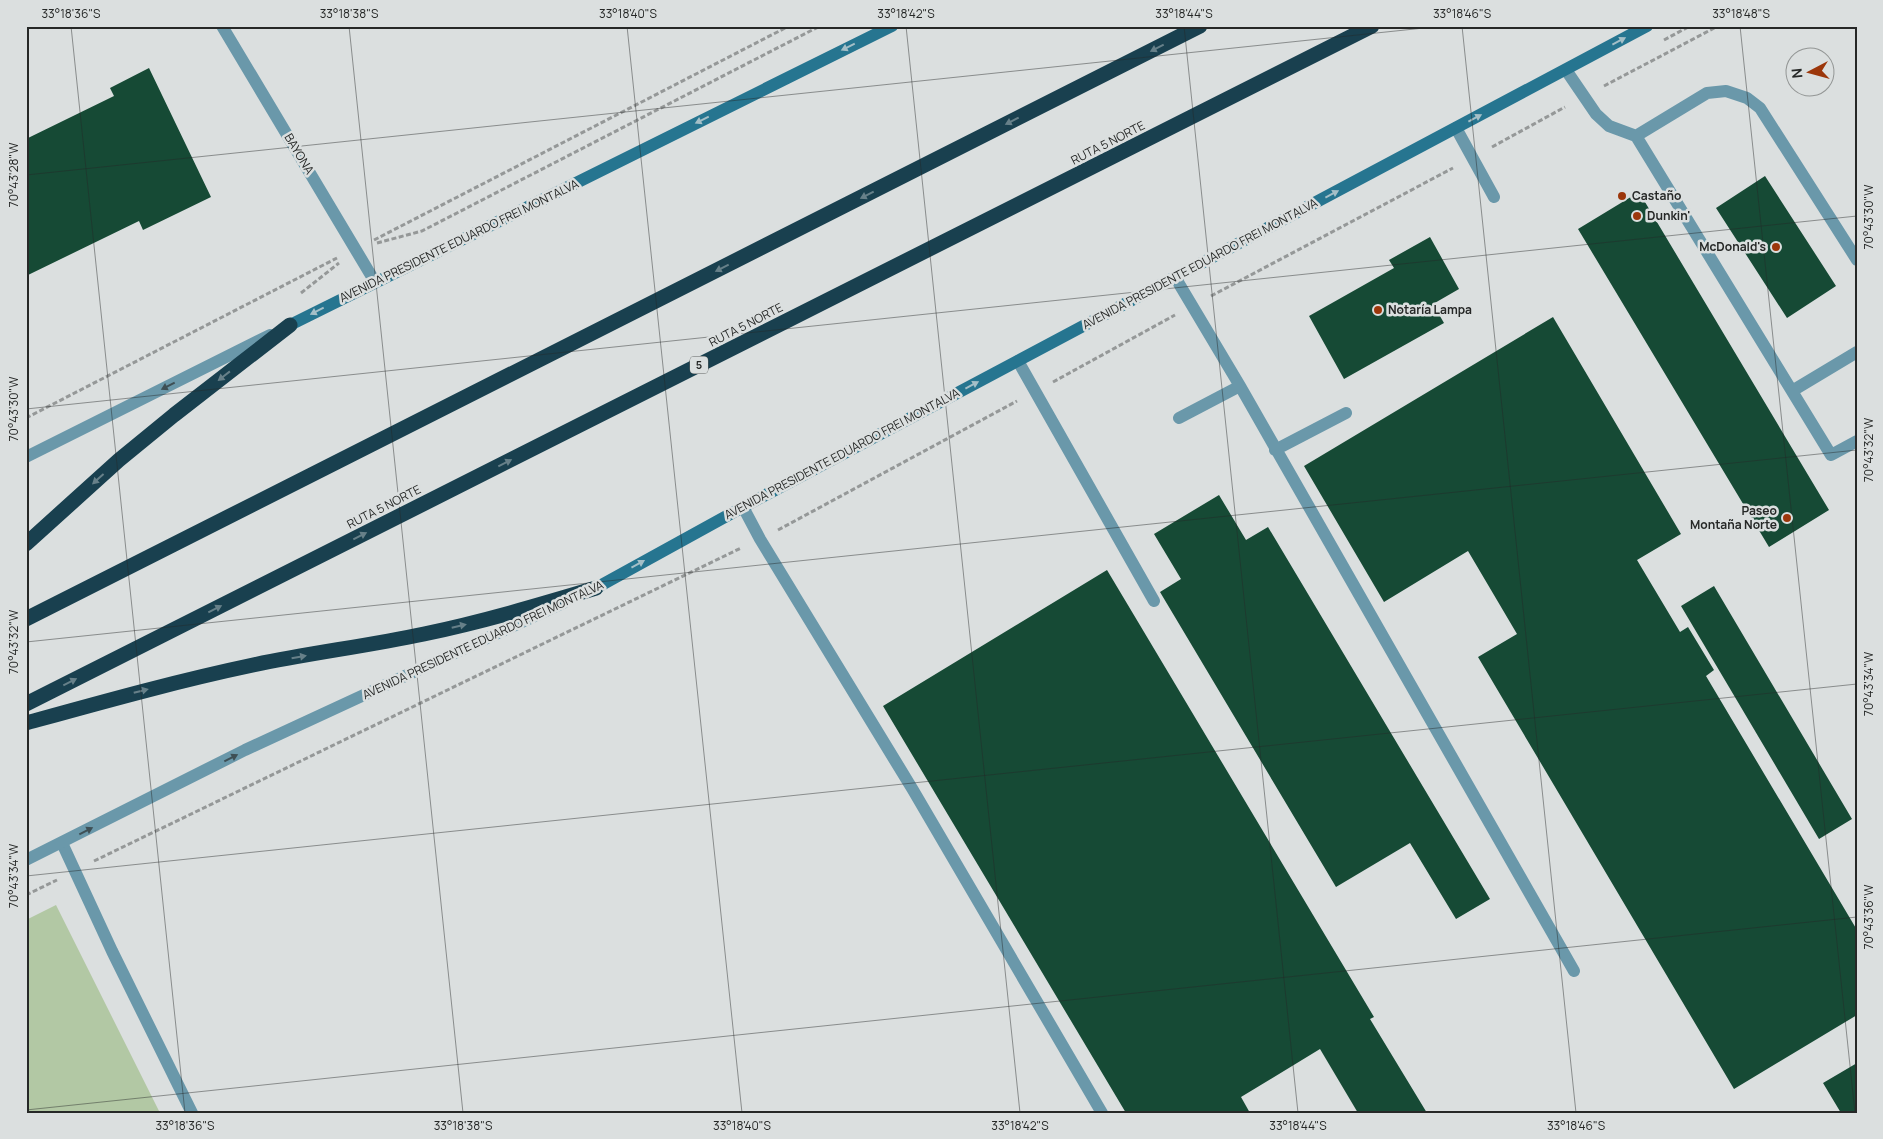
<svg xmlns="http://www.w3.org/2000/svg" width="1883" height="1139" viewBox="0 0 1883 1139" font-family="Manrope,sans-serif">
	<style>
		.green { fill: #b2c8a4 }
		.building { fill: #164a35 }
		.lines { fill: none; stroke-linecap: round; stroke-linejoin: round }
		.path { stroke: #959898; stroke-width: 3; stroke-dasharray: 5 2.5; stroke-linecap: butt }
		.service { stroke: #6a98aa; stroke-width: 12 }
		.minor { stroke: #6a98aa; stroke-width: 12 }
		.tertiary { stroke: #6a98aa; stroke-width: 12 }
		.secondary { stroke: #267590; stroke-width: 12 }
		.motorway { stroke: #19404f; stroke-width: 15 }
		.oneway { fill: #a5bfc7 }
		.oneway2 { fill: #678089 }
		.oneway3 { fill: #3e4f55 }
		.ticks { fill: none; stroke: #262827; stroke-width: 1; stroke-opacity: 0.45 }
		.poi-dot { fill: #9c370b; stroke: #dbdfdf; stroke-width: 2 }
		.labels { text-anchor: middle; stroke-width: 5; stroke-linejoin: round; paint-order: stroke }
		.shield { fill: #dbdfdf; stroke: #5c5f5e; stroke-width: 1 }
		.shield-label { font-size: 11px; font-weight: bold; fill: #262827 }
		.street-label { font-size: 12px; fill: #262827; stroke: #dbdfdf }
		.poi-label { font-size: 12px; font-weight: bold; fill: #262827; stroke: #dbdfdf; text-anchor: start }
		.neatline { fill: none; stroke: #262827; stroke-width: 2 }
		.ticks-label { font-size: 12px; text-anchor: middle; fill: #262827 }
	</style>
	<rect width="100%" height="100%" fill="#dbdfdf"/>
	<path class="green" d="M56 905 160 1113H26V920Z"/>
	<path class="building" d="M149 68 211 197 143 230 139 221 26 276V139L114 96 110 88Z
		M1765 176 1836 286 1787 318 1716 208Z
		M1639 192 1829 510 1769 547 1578 229Z
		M1430 237 1459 289 1433 304 1444 323 1344 379 1309 316 1394 268 1389 260Z
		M1553 317 1681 534 1637 560 1680 632 1688 627 1714 670 1706 676 1857 930V1015L1734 1089 1478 657 1517 634 1468 551 1384 602 1304 466Z
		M1219 495 1246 540 1268 527 1490 899 1456 919 1410 843 1336 887 1160 592 1181 579 1154 534Z
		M1107 570 1374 1017 1370 1019 1427 1113H1358L1320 1049 1241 1097 1250 1113H1126L883 706Z
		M1714 586 1852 819 1819 839 1681 606Z
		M1857 1063V1113H1841L1823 1083Z"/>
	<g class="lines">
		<path class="path" d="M1664 40 1690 26
			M1604 86 1718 26
			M1492 147 1565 107
			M374 240 789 26
			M377 243 422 231 820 26
			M301 293 339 263
			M1211 296 1453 168
			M1053 382 1175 315
			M26 418 337 258
			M778 530 1017 401
			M94 861 741 548
			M26 895 57 880"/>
		<path class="service" d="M1566 70 1596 114 1609 126 1636 136 1831 455 1857 441
			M1456 128 1494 197
			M1636 136 1707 93 1726 91 1747 98 1760 108 1857 260
			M1175 277 1240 386 1574 971
			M1018 361 1154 601
			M1792 391 1857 352
			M1179 418 1240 386
			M1275 450 1346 413
			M743 507 760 539 913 790 1102 1113
			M62 843 112 951 192 1113"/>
		<path class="minor" d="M222 26 375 282"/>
		<path class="tertiary" d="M26 457 270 335
			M26 860 245 750 565 602"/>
		<path class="secondary" d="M290 325 892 26
			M596 588 743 507 1647 26"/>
		<path class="motorway" d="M26 544 119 460 174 415 290 325
			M26 619 1200 26
			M26 704 1372 26
			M26 723C102 702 177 681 253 665 310 653 368 646 424 634 482 622 539 605 596 588"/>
	</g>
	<defs><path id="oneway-solid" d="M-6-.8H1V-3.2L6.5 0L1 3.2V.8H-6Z" transform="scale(1.25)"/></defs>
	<g class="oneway">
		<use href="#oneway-solid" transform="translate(1619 41) rotate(-28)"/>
		<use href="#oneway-solid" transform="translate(848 47) rotate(154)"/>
		<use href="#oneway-solid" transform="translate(1475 118) rotate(-28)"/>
		<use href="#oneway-solid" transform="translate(702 120) rotate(154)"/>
		<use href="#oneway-solid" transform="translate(1332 194) rotate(-28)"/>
		<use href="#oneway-solid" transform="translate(317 311) rotate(153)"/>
		<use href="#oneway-solid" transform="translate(972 385) rotate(-28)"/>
		<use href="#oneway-solid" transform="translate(638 564) rotate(-29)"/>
	</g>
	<g class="oneway2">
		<use href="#oneway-solid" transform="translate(1157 48) rotate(153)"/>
		<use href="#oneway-solid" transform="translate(1012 121) rotate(153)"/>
		<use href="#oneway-solid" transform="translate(867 195) rotate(153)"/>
		<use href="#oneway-solid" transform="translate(722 268) rotate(153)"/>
		<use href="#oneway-solid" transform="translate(224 376) rotate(142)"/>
		<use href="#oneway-solid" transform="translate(505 463) rotate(-27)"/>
		<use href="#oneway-solid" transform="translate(98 479) rotate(138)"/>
		<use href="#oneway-solid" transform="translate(360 536) rotate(-27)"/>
		<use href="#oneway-solid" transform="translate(215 609) rotate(-27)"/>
		<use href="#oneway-solid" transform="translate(459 626) rotate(-13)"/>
		<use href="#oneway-solid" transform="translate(299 657) rotate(-10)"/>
		<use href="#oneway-solid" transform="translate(70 682) rotate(-27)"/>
		<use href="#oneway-solid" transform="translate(141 691) rotate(-14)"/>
	</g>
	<g class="oneway3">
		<use href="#oneway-solid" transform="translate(168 386) rotate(153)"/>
		<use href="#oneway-solid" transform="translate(231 758) rotate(-27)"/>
		<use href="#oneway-solid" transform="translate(86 831) rotate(-27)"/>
	</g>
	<path class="ticks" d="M71 26 185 1113M349 26 463 1113M627 26 742 1113M906 26 1020 1113M1184 26 1298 1113M1462 26 1576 1113M1740 26 1855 1113M26 175 1443 26M26 409 1857 216M26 642 1857 450M26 876 1857 684M26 1110 1857 917"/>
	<g class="poi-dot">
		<circle cx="1622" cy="196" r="5"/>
		<circle cx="1637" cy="216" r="5"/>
		<circle cx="1776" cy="247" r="5"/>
		<circle cx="1378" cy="310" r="5"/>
		<circle cx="1787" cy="518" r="5"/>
	</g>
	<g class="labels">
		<rect class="shield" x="690" y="356.5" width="18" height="17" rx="4"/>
		<g class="shield-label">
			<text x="699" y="369">5</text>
		</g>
		<g class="street-label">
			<text transform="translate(1108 143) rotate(-27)" y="4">RUTA 5 NORTE</text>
			<text transform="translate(299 154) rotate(59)" y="4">BAYONA</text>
			<text transform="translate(459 241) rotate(-26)" y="4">AVENIDA PRESIDENTE EDUARDO FREI MONTALVA</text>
			<text transform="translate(1200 264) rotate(-28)" y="4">AVENIDA PRESIDENTE EDUARDO FREI MONTALVA</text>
			<text transform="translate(746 325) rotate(-27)" y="4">RUTA 5 NORTE</text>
			<text transform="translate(842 454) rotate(-28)" y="4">AVENIDA PRESIDENTE EDUARDO FREI MONTALVA</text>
			<text transform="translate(384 507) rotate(-27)" y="4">RUTA 5 NORTE</text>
			<text transform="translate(483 640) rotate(-25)" y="4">AVENIDA PRESIDENTE EDUARDO FREI MONTALVA</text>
		</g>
		<g class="poi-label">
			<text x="1632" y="200">Castaño</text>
			<text x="1647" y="220">Dunkin'</text>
			<text x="1766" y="251" text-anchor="end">McDonald's</text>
			<text x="1388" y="314">Notaría Lampa</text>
			<text x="1777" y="515" text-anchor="end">Paseo<tspan x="1777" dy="14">Montaña Norte</tspan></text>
		</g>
	</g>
	<rect width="1883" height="1139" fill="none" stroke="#dbdfdf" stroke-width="55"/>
	<g transform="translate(1810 72) rotate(264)"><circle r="24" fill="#dbdfdf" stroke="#939695"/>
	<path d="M0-4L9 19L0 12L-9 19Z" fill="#9c370b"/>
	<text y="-8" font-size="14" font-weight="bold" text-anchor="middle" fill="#262827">N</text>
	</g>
	<rect x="28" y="28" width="1828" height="1084" class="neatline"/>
	<g class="ticks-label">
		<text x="71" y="18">33°18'36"S</text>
		<text x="349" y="18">33°18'38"S</text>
		<text x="628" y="18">33°18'40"S</text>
		<text x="906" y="18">33°18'42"S</text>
		<text x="1184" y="18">33°18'44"S</text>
		<text x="1462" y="18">33°18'46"S</text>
		<text x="1741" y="18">33°18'48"S</text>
		<text transform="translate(14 175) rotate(-90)" y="4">70°43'28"W</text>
		<text transform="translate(1869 217) rotate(-90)" y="4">70°43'30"W</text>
		<text transform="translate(14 409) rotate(-90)" y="4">70°43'30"W</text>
		<text transform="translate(1869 450) rotate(-90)" y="4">70°43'32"W</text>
		<text transform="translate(14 642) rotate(-90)" y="4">70°43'32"W</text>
		<text transform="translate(1869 684) rotate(-90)" y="4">70°43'34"W</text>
		<text transform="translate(14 876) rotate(-90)" y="4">70°43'34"W</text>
		<text transform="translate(1869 917) rotate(-90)" y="4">70°43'36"W</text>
		<text x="185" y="1130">33°18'36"S</text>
		<text x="463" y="1130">33°18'38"S</text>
		<text x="742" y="1130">33°18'40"S</text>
		<text x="1020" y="1130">33°18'42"S</text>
		<text x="1298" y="1130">33°18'44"S</text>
		<text x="1576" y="1130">33°18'46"S</text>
	</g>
</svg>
